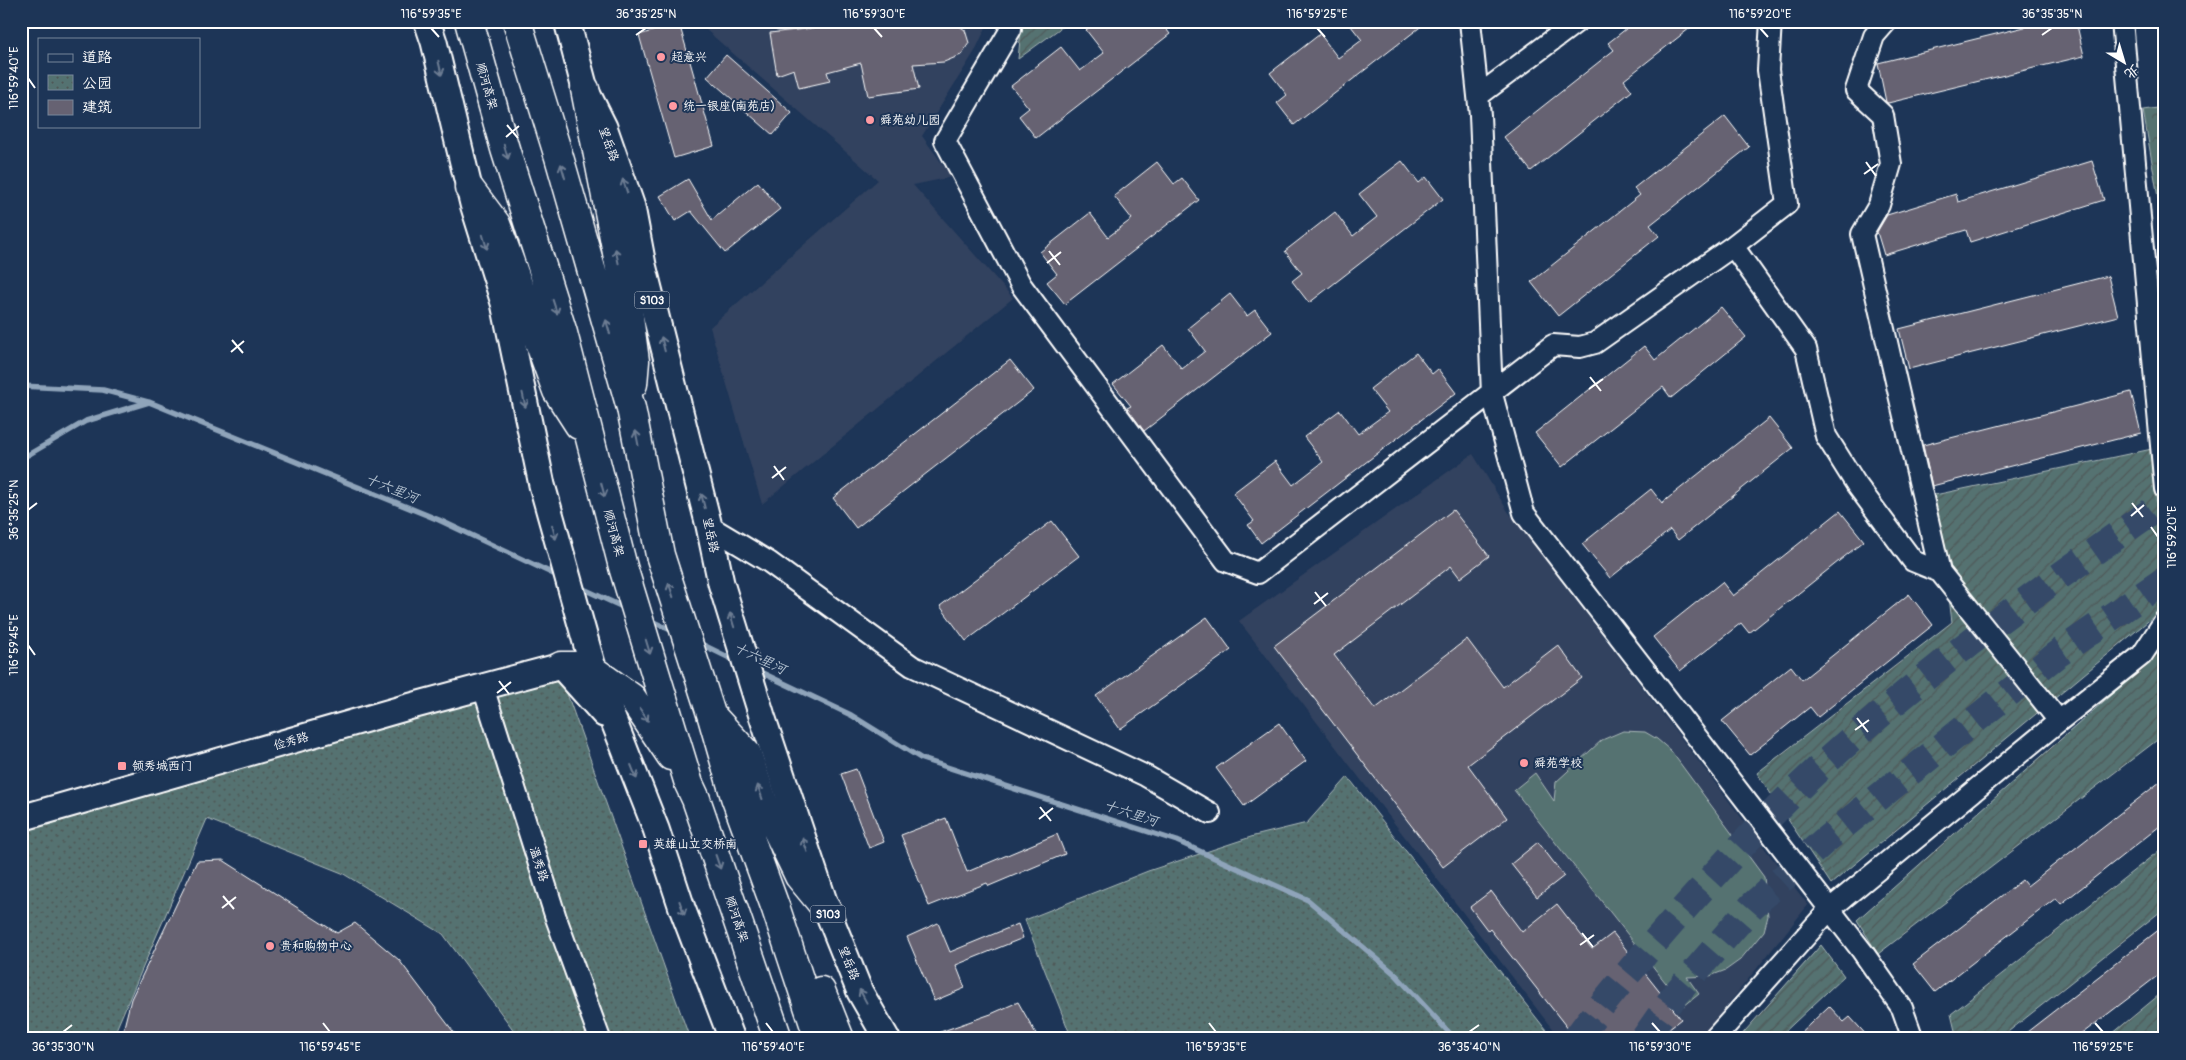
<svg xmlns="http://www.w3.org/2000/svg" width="2186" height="1060" viewBox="0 0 2186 1060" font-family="Pangolin,'LXGW WenKai TC',sans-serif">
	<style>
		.built { fill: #33425f }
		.forest { fill: url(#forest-crowns); stroke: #aab8b8 }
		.park { fill: url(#park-dots); stroke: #aab8b8 }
		.garden { fill: url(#garden-furrows); stroke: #aab8b8 }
		.pitch { fill: #547271; stroke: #aab8b8 }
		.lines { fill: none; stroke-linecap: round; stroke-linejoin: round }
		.stream { stroke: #8fa4ba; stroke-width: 5.5 }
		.building { fill: #666272; stroke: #fff }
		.highway-tunnel { stroke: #344968; stroke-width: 28; stroke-dasharray: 28 14; stroke-linecap: butt }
		.minor-casing { stroke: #fff; stroke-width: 24 }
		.major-casing { stroke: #fff; stroke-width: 29 }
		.highway-casing { stroke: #fff; stroke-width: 31 }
		.minor { stroke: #1d3557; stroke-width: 20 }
		.major { stroke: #1d3557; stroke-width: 25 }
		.highway { stroke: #1d3557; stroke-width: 28 }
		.oneway { stroke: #6c7c92 }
		.ticks { fill: none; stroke: #fff; stroke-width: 2 }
		.poi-dot { fill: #ff9aa2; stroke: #1d3557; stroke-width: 2 }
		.labels { text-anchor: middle; stroke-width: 4; stroke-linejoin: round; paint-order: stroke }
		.shield { fill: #1d3557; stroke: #bbc2cd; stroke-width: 1 }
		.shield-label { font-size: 11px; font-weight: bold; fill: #fff }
		.poi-label { font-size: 12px; fill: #fff; stroke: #1d3557; text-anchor: start }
		.street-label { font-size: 12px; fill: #fff; stroke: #1d3557 }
		.water-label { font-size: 14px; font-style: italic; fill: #b5c3d1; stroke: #1d3557 }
		.neatline { fill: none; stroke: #fff; stroke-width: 2 }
		.ticks-label { font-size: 12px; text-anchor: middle; fill: #fff }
	</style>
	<defs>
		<pattern id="forest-crowns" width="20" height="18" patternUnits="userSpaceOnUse" patternTransform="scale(1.25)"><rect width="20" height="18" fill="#547271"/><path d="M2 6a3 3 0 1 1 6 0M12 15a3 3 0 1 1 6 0" fill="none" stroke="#4f5959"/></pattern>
		<pattern id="park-dots" width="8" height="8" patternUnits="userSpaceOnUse" patternTransform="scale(1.25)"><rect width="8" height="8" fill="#547271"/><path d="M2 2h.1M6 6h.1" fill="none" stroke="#4f5959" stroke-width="1.8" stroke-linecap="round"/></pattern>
		<pattern id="garden-furrows" width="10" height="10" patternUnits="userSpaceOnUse" patternTransform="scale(1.25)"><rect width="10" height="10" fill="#547271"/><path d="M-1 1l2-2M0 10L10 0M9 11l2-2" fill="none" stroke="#4f5959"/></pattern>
	</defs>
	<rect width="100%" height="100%" fill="#1d3557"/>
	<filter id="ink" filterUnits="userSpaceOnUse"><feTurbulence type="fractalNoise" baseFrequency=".02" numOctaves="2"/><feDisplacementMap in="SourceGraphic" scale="10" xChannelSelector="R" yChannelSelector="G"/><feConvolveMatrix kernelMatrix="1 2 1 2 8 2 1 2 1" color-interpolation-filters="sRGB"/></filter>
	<g filter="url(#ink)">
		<path class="built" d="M696 21H989L975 51 922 136 952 177 913 185 1013 298 762 504 710 327 878 180Z
			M1473 454 1507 510 1808 905 1700 1039H1560L1239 621Z"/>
		<path class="forest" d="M2165 107V238L2143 110Z"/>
		<path class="park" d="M560 674 690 1039H520L443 934 342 873 207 819 112 1039H21V829L334 742Z
			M1348 777 1553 1039H1072L1025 920 1148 871 1254 836 1307 823Z"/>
		<path class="garden" d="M1022 21H1070L1018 59Z
			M2152 449 2165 607 1831 884 1757 773 1952 622 1945 565 1930 496Z
			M2165 645V734L1878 954 1857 920 2156 655Z
			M2165 846V908L1999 1039H1957L1951 1014Z
			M1821 945 1844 976 1777 1039H1738Z
			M2165 990V1039H2106Z"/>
		<path class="pitch" d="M1623 731 1645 732 1657 739 1671 751 1764 877 1768 916 1764 931 1740 960 1726 970 1710 976 1687 977 1699 994 1684 1006 1514 790 1535 773 1554 801 1556 782 1602 740Z"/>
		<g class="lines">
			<path class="stream" d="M21 386 103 390 148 402
				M21 459 86 421 149 402 439 520 560 577
				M577 586 625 608
				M647 619 675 632
				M697 642 736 661
				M756 670 851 715 922 759 1177 841 1308 900 1396 975 1455 1039"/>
		</g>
		<path class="building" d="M874 21H952L965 30 969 43 961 55 944 62 913 64 919 89 868 96 861 63 827 72 830 81 799 88 794 69 777 75 770 33Z
			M1097 21H1160L1170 34 1036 138 1019 116 1029 108 1011 86 1061 47 1080 71 1104 53 1086 30Z
			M1347 21H1428L1294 125 1277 103 1287 95 1270 73 1320 34 1338 58 1362 40Z
			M1636 21H1699L1624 80 1632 91 1531 171 1504 137 1614 50 1608 43Z
			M2049 21H2076L2084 56 1888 103 1886 102 1878 63Z
			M679 23 714 146 674 158 639 35Z
			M726 55 792 113 773 135 707 77Z
			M1725 116 1749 147 1650 225 1659 236 1558 316 1531 282 1640 195 1634 188Z
			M1402 161 1419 183 1426 177 1443 199 1309 303 1292 281 1302 273 1285 251 1335 212 1353 236 1377 217 1359 194Z
			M2092 161 2104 200 1970 242 1966 230 1884 255 1877 232 1887 215 1956 194 1958 202Z
			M1157 162 1174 184 1182 178 1199 200 1065 304 1047 282 1057 274 1040 252 1090 213 1108 237 1132 219 1114 196Z
			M688 179 712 220 758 182 780 209 725 253 691 211 675 221 660 196Z
			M2108 276 2118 316 1909 369 1899 329Z
			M1230 294 1247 316 1255 310 1272 332 1144 431 1127 408 1131 406 1113 384 1163 345 1182 369 1205 351 1188 328Z
			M1721 307 1746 337 1671 398 1663 387 1562 467 1535 433 1644 346 1655 360Z
			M1416 353 1432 374 1438 369 1456 393 1261 543 1248 525 1254 521 1233 493 1275 461 1293 485 1323 462 1304 437 1340 410 1358 434 1388 412 1370 389Z
			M1010 360 1034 390 856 528 833 498Z
			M2131 392 2141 433 1932 486 1923 445Z
			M1769 418 1793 448 1678 540 1670 530 1610 578 1582 544 1651 489 1662 503Z
			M1453 510 1489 556 1460 578 1451 566 1334 655 1375 709 1467 639 1503 687 1558 645 1582 678 1468 765 1507 818 1443 867 1274 646Z
			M1840 511 1864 541 1749 633 1741 623 1680 671 1653 637 1722 582 1733 596Z
			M1052 521 1079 556 966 641 940 606Z
			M1909 594 1933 625 1818 717 1810 707 1750 755 1722 721 1791 666 1802 680Z
			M1207 617 1231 650 1120 729 1096 696Z
			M1279 723 1306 761 1244 806 1216 768Z
			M856 769 884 842 869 848 841 774Z
			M2165 778V822L2061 904 2056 898 1935 992 1913 964 2022 880 2027 886Z
			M946 818 967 872 1057 834 1065 854 989 886 987 883 929 906 901 835Z
			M1538 842 1564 876 1537 897 1511 864Z
			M223 860 337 933 355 923 399 960 459 1039H121L131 999 197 861Z
			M1491 891 1522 932 1557 904 1592 949 1613 933 1681 1019 1655 1039H1576L1490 929 1488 931 1470 907Z
			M938 923 950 952 1018 924 1023 938 956 965 965 988 934 1001 907 937Z
			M2165 925V970L2130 997 2075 1039H2018Z
			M1018 1002 1039 1039H927L926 1037 991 1014Z
			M1829 1006 1844 1022 1850 1017 1870 1039H1794Z"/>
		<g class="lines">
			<path class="highway-tunnel" d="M1576 1039C1609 994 1645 953 1681 912 1724 864 1768 816 1815 772 1923 672 2044 586 2165 502
				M1644 1039 1675 995 1752 906 1823 842 2056 655 2165 580"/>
			<g class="minor-casing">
				<path id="minor" d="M1010 21 1011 29 945 141 1021 285 1226 561 1258 573 1553 345 1580 347 1595 343 1733 246
					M1470 21 1480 115 1492 394 1524 513 1862 951 1902 1008 1913 1039
					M1771 21 1768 70 1787 204 1733 246 1806 349 1826 436 1856 484 1913 561 1940 572
					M2122 21 2165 489
					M1478 96 1578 21
					M709 526 769 562 912 666 1146 776 1210 813
					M483 687 556 918 600 1039
					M2059 721 2142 655 2165 620
					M1714 1039 1830 909 2059 721 1940 572 1862 234 1879 205 1891 164 1883 115 1856 90 1874 36 1887 21"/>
			</g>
			<g class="major-casing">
				<path id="major" d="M427 21 434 42 473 204 504 303 542 485 594 671 656 829 682 908 732 1039
					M567 21 585 89 604 127 632 207 643 265 709 526 721 583 762 716 827 910 860 992 887 1039
					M561 666 604 714
					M21 818 408 707 561 666"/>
			</g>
			<g class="highway-casing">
				<path id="highway" d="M469 21 505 149 563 333 623 567 689 784 696 799 778 1039
					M517 21 559 157 631 408 660 555 712 717 735 797 776 909 819 1039
					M585 89 628 309 635 361 633 384
					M469 188 496 224 557 391 579 425
					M561 666H580L594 671 632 698 671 756
					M715 719 747 754 763 801 799 876 827 910
					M821 991 840 1039"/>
			</g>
			<use href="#minor" class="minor"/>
			<use href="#major" class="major"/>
			<use href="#highway" class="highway"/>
		</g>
		<defs><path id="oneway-shaft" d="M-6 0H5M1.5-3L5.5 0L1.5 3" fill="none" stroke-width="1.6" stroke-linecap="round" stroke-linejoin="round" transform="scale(1.25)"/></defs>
		<g class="oneway">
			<use href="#oneway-shaft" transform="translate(440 68) rotate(77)"/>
			<use href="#oneway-shaft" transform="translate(506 152) rotate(73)"/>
			<use href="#oneway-shaft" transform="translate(563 171) rotate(-106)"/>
			<use href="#oneway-shaft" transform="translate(625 186) rotate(-109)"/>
			<use href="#oneway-shaft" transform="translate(485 242) rotate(73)"/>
			<use href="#oneway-shaft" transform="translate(617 256) rotate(-102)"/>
			<use href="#oneway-shaft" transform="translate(555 307) rotate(72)"/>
			<use href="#oneway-shaft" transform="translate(608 327) rotate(-106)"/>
			<use href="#oneway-shaft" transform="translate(663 344) rotate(-104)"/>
			<use href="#oneway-shaft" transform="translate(524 400) rotate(78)"/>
			<use href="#oneway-shaft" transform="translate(637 438) rotate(-101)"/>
			<use href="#oneway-shaft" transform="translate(603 490) rotate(75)"/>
			<use href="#oneway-shaft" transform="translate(703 501) rotate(-104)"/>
			<use href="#oneway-shaft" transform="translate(554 532) rotate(75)"/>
			<use href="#oneway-shaft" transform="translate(671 590) rotate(-108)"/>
			<use href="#oneway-shaft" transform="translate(732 620) rotate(-107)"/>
			<use href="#oneway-shaft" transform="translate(648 647) rotate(73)"/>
			<use href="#oneway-shaft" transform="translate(644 715) rotate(56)"/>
			<use href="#oneway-shaft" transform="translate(634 772) rotate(68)"/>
			<use href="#oneway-shaft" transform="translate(760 792) rotate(-109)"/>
			<use href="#oneway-shaft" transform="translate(805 845) rotate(-109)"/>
			<use href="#oneway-shaft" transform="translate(718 862) rotate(71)"/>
			<use href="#oneway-shaft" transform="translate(682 908) rotate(70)"/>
			<use href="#oneway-shaft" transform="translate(863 996) rotate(-118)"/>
		</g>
	</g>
	<path class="ticks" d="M431 28 439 37M874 28 882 37M1317 28 1325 37M1760 28 1768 37M636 35 646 28M2042 35 2052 28M28 78 35 88M507 125 518 138M506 137 519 126M1866 162 1876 176M1864 174 1878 164M1049 251 1060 265M1047 263 1061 252M232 340 243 353M231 352 244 341M1590 377 1601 391M1589 389 1603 379M774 466 784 480M772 478 786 467M2132 503 2143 517M28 510 37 503M2131 516 2144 505M2151 527 2158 537M1315 592 1326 606M1314 604 1328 593M28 645 35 655M499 681 509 694M497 693 511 682M1857 718 1868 732M1855 730 1869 720M1040 807 1051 821M1039 819 1053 808M223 896 234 909M222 908 236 897M1582 933 1593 947M1580 945 1594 935M323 1023 330 1032M766 1023 773 1032M1209 1023 1216 1032M1652 1023 1660 1032M2095 1023 2103 1032M63 1032 72 1025M1469 1032 1479 1025"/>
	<g class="poi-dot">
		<circle cx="661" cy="57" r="5"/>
		<circle cx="673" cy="106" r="5"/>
		<circle cx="870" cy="120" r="5"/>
		<circle cx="1524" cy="763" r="5"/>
		<rect x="117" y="761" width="10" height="10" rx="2.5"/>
		<rect x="638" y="839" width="10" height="10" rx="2.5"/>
		<circle cx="270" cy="946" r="5"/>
	</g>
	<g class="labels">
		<g class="shield">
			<rect x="634.5" y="291.5" width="35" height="17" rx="4"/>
			<rect x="810.5" y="905.5" width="35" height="17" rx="4"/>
		</g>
		<g class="shield-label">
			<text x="652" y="304">S103</text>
			<text x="828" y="918">S103</text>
		</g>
		<g class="poi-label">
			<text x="671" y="61">超意兴</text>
			<text x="683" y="110">统一银座(南苑店)</text>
			<text x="880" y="124">舜苑幼儿园</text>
			<text x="1534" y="767">舜苑学校</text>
			<text x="132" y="770">领秀城西门</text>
			<text x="653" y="848">英雄山立交桥南</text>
			<text x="280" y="950">贵和购物中心</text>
		</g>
		<g class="street-label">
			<text transform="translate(487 86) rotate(74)" y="4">顺河高架</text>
			<text transform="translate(609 144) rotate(70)" y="4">望岳路</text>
			<text transform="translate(614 533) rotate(75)" y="4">顺河高架</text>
			<text transform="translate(711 535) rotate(78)" y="4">望岳路</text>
			<text transform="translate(291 741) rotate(-16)" y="4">俭秀路</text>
			<text transform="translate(539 864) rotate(72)" y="4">温秀路</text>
			<text transform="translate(737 919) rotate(71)" y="4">顺河高架</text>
			<text transform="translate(849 963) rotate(68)" y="4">望岳路</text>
		</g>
		<g class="water-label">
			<text transform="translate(392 488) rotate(22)" y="5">十六里河</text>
			<text transform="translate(760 658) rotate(25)" y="5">十六里河</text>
			<text transform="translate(1131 813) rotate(18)" y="5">十六里河</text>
		</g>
	</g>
	<rect width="2186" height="1060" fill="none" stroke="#1d3557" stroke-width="55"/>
	<rect x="38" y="38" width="162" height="90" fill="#1d3557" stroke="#77869a"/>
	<rect x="48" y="54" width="25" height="8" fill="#1d3557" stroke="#77869a"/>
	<text x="82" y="62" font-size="15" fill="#ffffff">道路</text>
	<rect x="48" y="75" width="25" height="15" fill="url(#park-dots)" stroke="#77869a"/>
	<text x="82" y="88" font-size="15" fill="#ffffff">公园</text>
	<rect x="48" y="100" width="25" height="15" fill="#666272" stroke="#77869a"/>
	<text x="82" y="112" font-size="15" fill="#ffffff">建筑</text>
	<g transform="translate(2124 62) rotate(142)" stroke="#1d3557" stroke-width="4" paint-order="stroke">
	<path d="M0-4L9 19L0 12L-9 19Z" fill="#ffffff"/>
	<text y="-8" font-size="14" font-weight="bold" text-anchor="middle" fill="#ffffff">北</text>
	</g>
	<rect x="28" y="28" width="2130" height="1004" class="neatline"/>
	<g class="ticks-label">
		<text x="431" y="18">116°59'35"E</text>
		<text x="646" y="18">36°35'25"N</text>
		<text x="874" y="18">116°59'30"E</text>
		<text x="1317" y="18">116°59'25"E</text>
		<text x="1760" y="18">116°59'20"E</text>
		<text x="2052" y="18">36°35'35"N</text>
		<text transform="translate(14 78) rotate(-90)" y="4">116°59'40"E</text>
		<text transform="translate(14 510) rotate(-90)" y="4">36°35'25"N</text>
		<text transform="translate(2172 537) rotate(-90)" y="4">116°59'20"E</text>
		<text transform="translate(14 645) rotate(-90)" y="4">116°59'45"E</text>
		<text x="63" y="1051">36°35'30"N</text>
		<text x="330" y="1051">116°59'45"E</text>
		<text x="773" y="1051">116°59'40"E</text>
		<text x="1216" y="1051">116°59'35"E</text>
		<text x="1469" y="1051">36°35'40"N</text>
		<text x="1660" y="1051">116°59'30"E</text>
		<text x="2103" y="1051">116°59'25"E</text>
	</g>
</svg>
